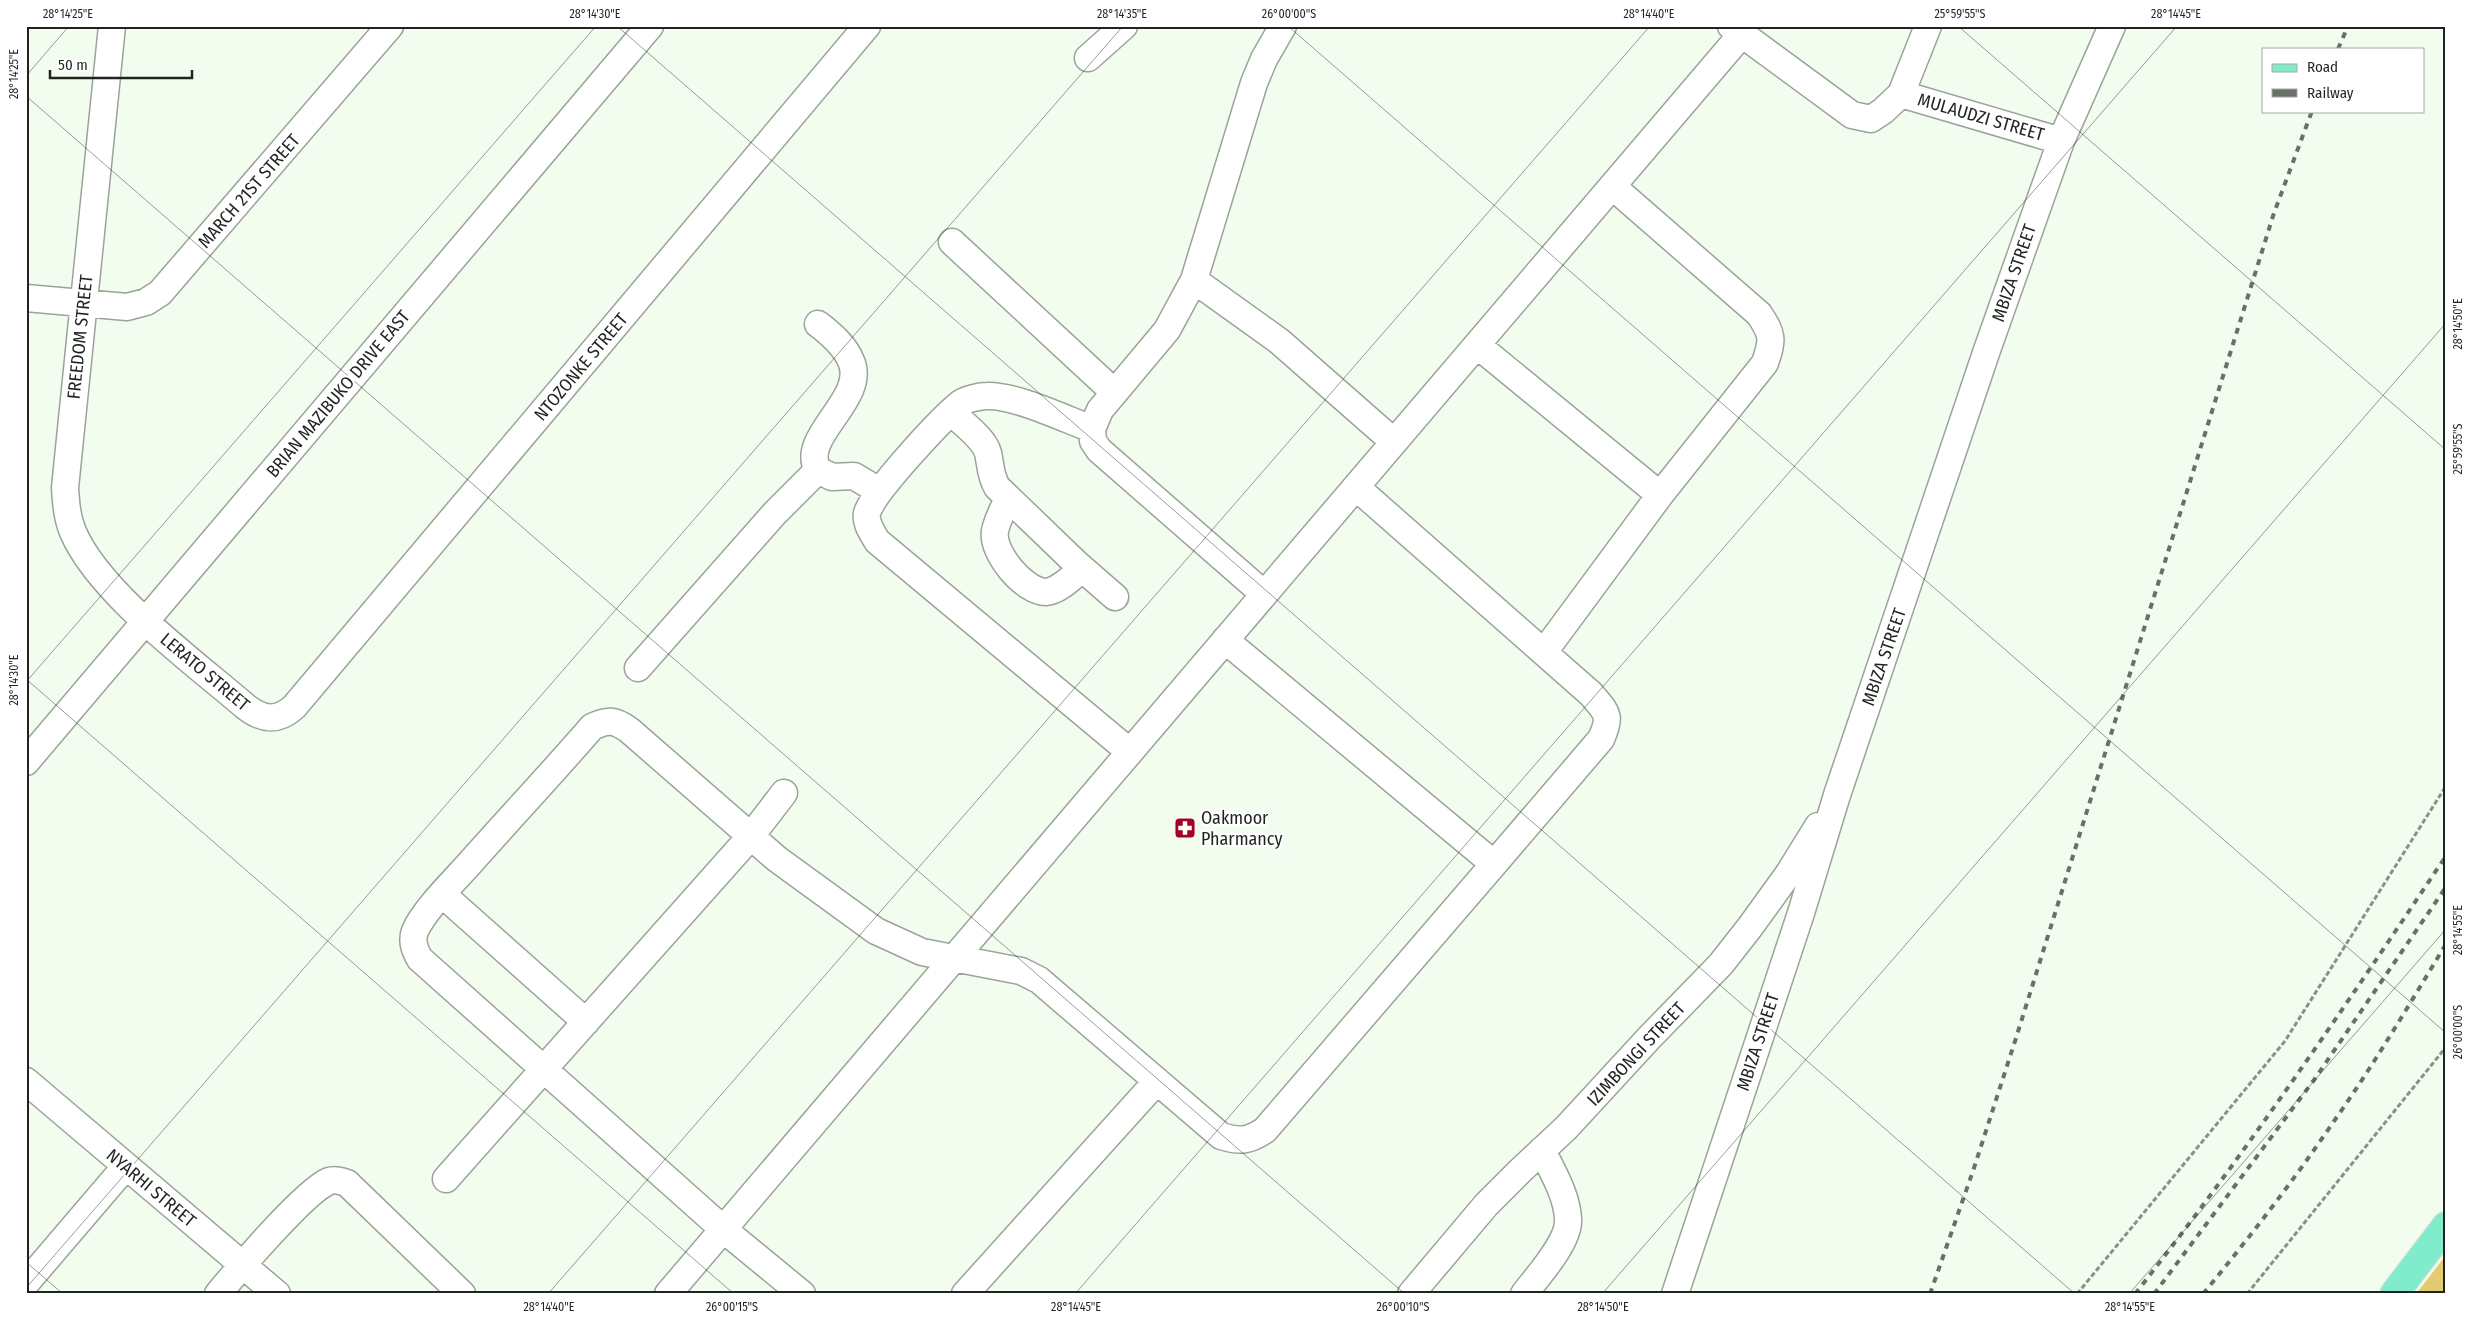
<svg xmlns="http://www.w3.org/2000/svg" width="2472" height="1320" viewBox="0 0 2472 1320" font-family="'Fira Sans Condensed',sans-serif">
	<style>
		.green { fill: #e4cb72 }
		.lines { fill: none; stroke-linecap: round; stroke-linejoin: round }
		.minor-casing { stroke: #9aa498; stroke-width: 29 }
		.major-casing { stroke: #dbdcdb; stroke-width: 30 }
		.path { stroke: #899188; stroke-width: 3; stroke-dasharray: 5 2.5; stroke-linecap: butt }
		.minor { stroke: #fff; stroke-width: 26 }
		.major { stroke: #81eccb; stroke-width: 28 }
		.rail { stroke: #697068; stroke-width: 4; stroke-dasharray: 6 6; stroke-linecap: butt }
		.ticks { fill: none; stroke: #1f241f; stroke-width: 1; stroke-opacity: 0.45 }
		.labels { text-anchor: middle; stroke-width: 4.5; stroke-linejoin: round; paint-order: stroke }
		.street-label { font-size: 18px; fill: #1f241f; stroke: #fff }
		.poi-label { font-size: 18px; fill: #1f241f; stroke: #fff; text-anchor: start }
		.neatline { fill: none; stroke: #1f241f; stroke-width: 2 }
		.ticks-label { font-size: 12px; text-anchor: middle; fill: #1f241f }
	</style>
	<rect width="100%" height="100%" fill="#f2fdf0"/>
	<path class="green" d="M2446 1255V1294H2416Z"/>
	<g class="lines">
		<g class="minor-casing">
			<path id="minor" d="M112 26 65 488C66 503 67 518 73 532 99 593 195 663 246 707 263 720 277 722 294 707L867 26
				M1731 26 1852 115 1871 119 1883 111 1901 94 1928 26
				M1088 58 1124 26
				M1901 94 2061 141
				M952 242 1114 392
				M1194 280 1279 341 1394 442
				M26 298 127 307 146 302 160 293 390 26
				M818 324C831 334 845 346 851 361 868 399 798 437 818 470
				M1477 345 1660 495
				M951 412C962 423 984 438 988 453 991 466 990 475 997 487L1077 564 1115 597
				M1092 429C1065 419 1015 395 987 396 980 396 967 399 961 403 942 418 873 492 867 513 865 523 872 532 877 541L1130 752
				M1356 487 1591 694C1607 713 1612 715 1601 739L1494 864
				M1008 498C1004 508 997 520 995 531 991 552 1024 592 1046 592 1059 591 1073 576 1082 569
				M1264 594 1099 450 1093 441 1092 429 1100 410 1167 330 1194 280 1254 83 1264 59 1283 26
				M1544 652 1660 495 1765 363C1773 339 1773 335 1759 314L1612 186
				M638 668 775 513 818 470 832 477 854 476 879 491
				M26 762 650 26
				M442 894 586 1022
				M26 1081 277 1294
				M446 1179 751 836 784 793
				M26 1283 126 1166
				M218 1294C237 1271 305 1191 329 1181 335 1179 341 1181 347 1183L462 1294
				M668 1294 1741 35
				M802 1294 723 1229 420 959C415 951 411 941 415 931 424 910 454 881 470 863 511 817 552 773 592 727 608 719 615 720 629 730L777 859 876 931 922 952 1021 971 1039 980 1221 1136C1240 1142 1249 1141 1265 1130L1494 864 1225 640
				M965 1294 1157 1081
				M1411 1294 1486 1205 1520 1171 1566 1128 1649 1038 1721 964 1750 927 1789 873 1818 826
				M1524 1294C1537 1277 1570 1241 1568 1219 1567 1195 1552 1171 1542 1150
				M1675 1294 1801 913 1837 795 1987 350 2061 141 2112 26"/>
		</g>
		<g class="major-casing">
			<path id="major" d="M2394 1294 2446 1226"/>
		</g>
		<path class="path" d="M2077 1294 2285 1041 2446 786
			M2247 1294 2446 1047"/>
		<use href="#minor" class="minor"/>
		<use href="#major" class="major"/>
		<path class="rail" d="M2338 49 2348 26
			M1930 1294 1974 1168 2016 1038 2274 213 2312 111
			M2135 1294C2246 1153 2346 1005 2446 856
			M2154 1294 2314 1080 2446 887
			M2203 1294C2248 1239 2292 1183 2332 1124 2373 1066 2409 1005 2446 944"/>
	</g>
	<path class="ticks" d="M617 26 2075 1294M1288 26 2446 1033M1958 26 2446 450M26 76 69 26M26 96 1405 1294M26 679 734 1294M26 682 596 26M26 1262 63 1294M26 1288 1123 26M548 1294 1650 26M1075 1294 2177 26M1602 1294 2446 323M2129 1294 2446 929"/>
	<defs>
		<g id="pharmacy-square" transform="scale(1.125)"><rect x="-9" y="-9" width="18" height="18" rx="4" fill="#a20324" stroke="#fff"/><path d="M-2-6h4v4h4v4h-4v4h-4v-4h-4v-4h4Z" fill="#fff"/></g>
	</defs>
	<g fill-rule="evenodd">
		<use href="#pharmacy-square" x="1185" y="828"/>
	</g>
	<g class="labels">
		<g class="street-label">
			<text transform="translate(1981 117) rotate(16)" y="6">MULAUDZI STREET</text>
			<text transform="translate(249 191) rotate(-49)" y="6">MARCH 21ST STREET</text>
			<text transform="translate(2014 273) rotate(-71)" y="6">MBIZA STREET</text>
			<text transform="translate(80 337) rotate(-84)" y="6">FREEDOM STREET</text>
			<text transform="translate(581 367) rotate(-50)" y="6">NTOZONKE STREET</text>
			<text transform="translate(338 394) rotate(-50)" y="6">BRIAN MAZIBUKO DRIVE EAST</text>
			<text transform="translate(1884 657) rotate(-71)" y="6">MBIZA STREET</text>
			<text transform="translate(205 672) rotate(40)" y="6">LERATO STREET</text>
			<text transform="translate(1758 1042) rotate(-72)" y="6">MBIZA STREET</text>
			<text transform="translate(1636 1054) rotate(-47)" y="6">IZIMBONGI STREET</text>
			<text transform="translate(151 1188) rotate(40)" y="6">NYARHI STREET</text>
		</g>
		<g class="poi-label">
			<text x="1201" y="824">Oakmoor<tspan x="1201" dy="21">Pharmancy</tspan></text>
		</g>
	</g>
	<rect width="2472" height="1320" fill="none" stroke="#ffffff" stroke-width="55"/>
	<rect x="2262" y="48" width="162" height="65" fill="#ffffff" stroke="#a5a7a5"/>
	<rect x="2272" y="64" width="25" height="8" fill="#81eccb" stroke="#a5a7a5"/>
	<text x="2307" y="72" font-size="15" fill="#1f241f">Road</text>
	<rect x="2272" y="89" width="25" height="8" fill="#697068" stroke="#a5a7a5"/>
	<text x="2307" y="98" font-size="15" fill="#1f241f">Railway</text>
	<path d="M50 70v8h142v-8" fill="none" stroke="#1f241f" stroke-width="2.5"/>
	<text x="58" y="70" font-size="15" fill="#1f241f" stroke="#ffffff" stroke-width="4" paint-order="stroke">50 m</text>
	<rect x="28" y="28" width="2416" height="1264" class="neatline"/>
	<g class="ticks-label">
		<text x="68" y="18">28°14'25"E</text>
		<text x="595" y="18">28°14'30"E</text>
		<text x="1122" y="18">28°14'35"E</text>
		<text x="1289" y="18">26°00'00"S</text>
		<text x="1649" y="18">28°14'40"E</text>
		<text x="1960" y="18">25°59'55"S</text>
		<text x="2176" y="18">28°14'45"E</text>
		<text transform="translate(14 74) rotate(-90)" y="4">28°14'25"E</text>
		<text transform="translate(2458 324) rotate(-90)" y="4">28°14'50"E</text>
		<text transform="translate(2458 449) rotate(-90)" y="4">25°59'55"S</text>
		<text transform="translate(14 680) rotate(-90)" y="4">28°14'30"E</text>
		<text transform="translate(2458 930) rotate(-90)" y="4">28°14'55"E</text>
		<text transform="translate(2458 1032) rotate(-90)" y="4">26°00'00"S</text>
		<text x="549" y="1311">28°14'40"E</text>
		<text x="732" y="1311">26°00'15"S</text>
		<text x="1076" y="1311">28°14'45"E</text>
		<text x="1403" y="1311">26°00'10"S</text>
		<text x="1603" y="1311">28°14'50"E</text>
		<text x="2130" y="1311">28°14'55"E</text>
	</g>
</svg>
